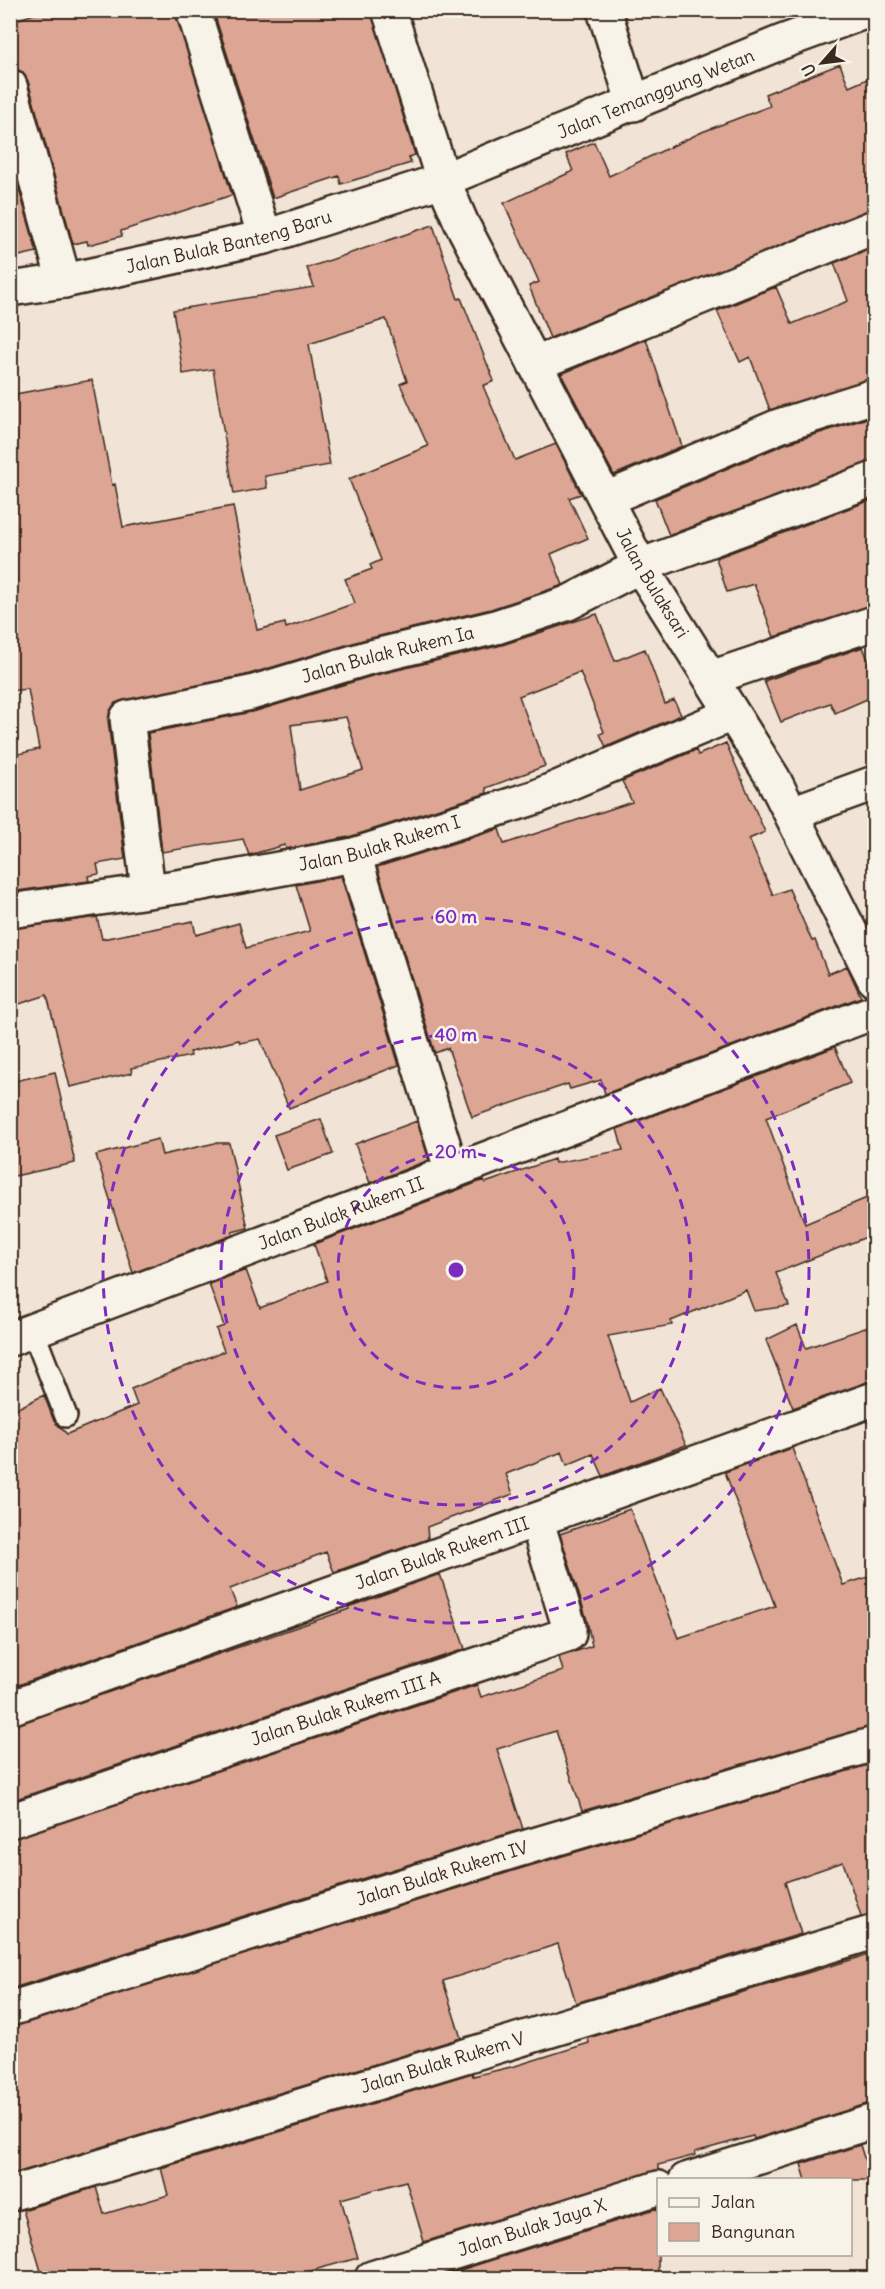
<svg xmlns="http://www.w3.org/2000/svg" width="885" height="2289" viewBox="0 0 885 2289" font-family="Delius,sans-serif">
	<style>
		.building { fill: #dca594; stroke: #3b2a1e; stroke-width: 1.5; fill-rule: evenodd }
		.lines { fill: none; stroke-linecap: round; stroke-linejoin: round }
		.lane-casing { stroke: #3b2a1e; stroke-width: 26 }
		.street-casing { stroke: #3b2a1e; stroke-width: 38 }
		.secondary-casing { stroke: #3b2a1e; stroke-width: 38 }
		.lane { stroke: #f7f3e8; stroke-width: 21 }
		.street { stroke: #f7f3e8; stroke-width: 33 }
		.secondary { stroke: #f7f3e8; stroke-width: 33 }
		.ring { fill: none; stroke: #7b2cbf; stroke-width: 3; stroke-dasharray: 10 8 }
		.labels { text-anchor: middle; stroke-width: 5; stroke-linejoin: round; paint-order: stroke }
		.street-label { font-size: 18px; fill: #3b2a1e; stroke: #f7f3e8 }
		.centre { fill: #7b2cbf; stroke: #f7f3e8; stroke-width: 3 }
		.ring-label { font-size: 18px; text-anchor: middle; font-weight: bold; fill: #7b2cbf; stroke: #f7f3e8; stroke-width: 5; stroke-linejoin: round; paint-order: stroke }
	</style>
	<rect width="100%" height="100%" fill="#f2e3d7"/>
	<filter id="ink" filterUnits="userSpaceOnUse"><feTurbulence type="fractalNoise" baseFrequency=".0167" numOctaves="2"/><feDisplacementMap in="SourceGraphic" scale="12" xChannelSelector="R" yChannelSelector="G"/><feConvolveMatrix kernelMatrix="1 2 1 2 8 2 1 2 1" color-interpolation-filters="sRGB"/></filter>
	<g filter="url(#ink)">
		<path class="building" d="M46 10H175L232 195 121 231 122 236 88 245 87 241 73 244 28 81 23 72 10 68V22Z
			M213 10H371L415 155 409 157 411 163 341 184 339 176 273 198Z
			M840 64 849 87 874 76V209L550 338 529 286 539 282 504 203 573 171 566 154 594 142 609 176 702 132 770 106 765 94Z
			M10 158 37 252 10 258Z
			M433 225 458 299 461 298 494 381 483 386 515 460 556 444 581 494 569 498 588 538 551 554 563 585 491 609 363 640 246 675 115 703 110 711 108 720 125 859 97 864 99 874 88 876 89 881 10 892V756L39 749 28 689 10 691V395L92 380 112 485 115 484 123 527 233 506 257 630 285 623 286 628 355 603 345 579 372 569 370 565 381 560 349 479 428 446 400 384 407 381 386 319 309 344 330 465 265 476 267 488 234 494 213 369 183 374 173 310 314 287 307 268Z
			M874 247V378L770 410 750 357 740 362 717 311 776 287 792 324 848 301 834 263Z
			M646 339 682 446 614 475 561 374Z
			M874 416V461L669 535 655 499 785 444Z
			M874 499V605L774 637 754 584 727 592 716 558Z
			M597 614 615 661 645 649 665 704 674 700 681 715 606 747 600 734 604 732 580 672 519 696 545 766 486 788 487 793 349 837 286 849 285 845 249 855 243 839 162 852 148 733 256 711 372 676 502 645ZM346 717 363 770 300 790 291 725Z
			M863 647 874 675V696L835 713 830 703 781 722 764 681Z
			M726 743 765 832 749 839 773 895 789 889 812 941 815 940 828 974 847 966 861 997 605 1094 601 1080 570 1089 568 1084 472 1117 448 1048 435 1053 377 867 499 829 504 844 632 802 622 781 696 750 698 755Z
			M341 876 399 1065 289 1108 260 1039 240 1043 239 1040 190 1052 191 1056 131 1068 132 1073 70 1087 47 995 10 1007V929L97 917 102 939 193 921 196 935 239 923 246 948 310 931 296 885Z
			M835 1047 850 1083 766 1118 805 1224 874 1195V1234L776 1273 789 1306 754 1311 746 1290 671 1321 672 1325 608 1336 630 1402 660 1388 686 1445 603 1476 593 1454 567 1465 562 1452 506 1474 513 1494 427 1527 428 1539 334 1572 326 1552 230 1589 237 1607 10 1688V1412L44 1395 54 1421 67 1434 137 1405 131 1389 224 1351 216 1329 224 1326 209 1284 246 1270 260 1308 327 1281 314 1244 484 1180 485 1183 554 1159 555 1163 623 1150 617 1129Z
			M55 1072 75 1163 10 1177V1082Z
			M321 1119 333 1154 287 1170 274 1135Z
			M417 1121 429 1160 370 1183 355 1144Z
			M158 1139 162 1155 215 1143H229L248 1228 232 1232 233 1235 133 1273 96 1155Z
			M797 1325 806 1348 874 1325V1380L793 1408 766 1340Z
			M792 1448 843 1585 874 1575V1726L582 1811 556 1731 497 1749 523 1829 10 1989V1839L477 1685 481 1697 563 1671 559 1657 592 1646 587 1620 560 1534 630 1509 678 1638 775 1606 725 1472Z
			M440 1574 465 1649 10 1801V1726L349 1609 348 1607Z
			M874 1763V1914L861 1916 843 1862 785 1882 801 1934 576 2003 558 1944 443 1981 461 2038 13 2174 10 2165V2027L519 1869Z
			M874 1953V2102L754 2139 753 2136 695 2152 696 2155 658 2165V2170L424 2242 406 2181 341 2199 358 2258 285 2278H43L23 2210 96 2187 104 2214 168 2195 161 2168 472 2073 473 2076 515 2066 589 2043 588 2038Z
			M860 2145 871 2180H806L801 2164Z
			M658 2208V2278H435Z"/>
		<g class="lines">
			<g class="lane-casing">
				<path id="lane" d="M33 1331 66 1416"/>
			</g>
			<g class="street-casing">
				<g id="street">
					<path d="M193 10 265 237"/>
					<path d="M604 10 634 104"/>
					<path d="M10 86 64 281"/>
					<path id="s1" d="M10 289 64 281 265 237 443 180 389 10"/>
					<path d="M535 364 874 227"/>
					<path d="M606 499 779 426 874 396"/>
					<path d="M711 678 874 623"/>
					<path d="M792 813 874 783"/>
					<path d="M354 855 452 1172"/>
					<path id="s2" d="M148 890 127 718 251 693 367 658 496 627 568 603 640 566 874 479"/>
					<path id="s3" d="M10 911 197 884 354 855 536 797 732 714"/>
					<path id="s4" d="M10 1339 874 1012"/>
					<path id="s5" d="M10 1708 874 1399"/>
					<path id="s6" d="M10 1821 569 1634V1626L537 1522"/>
					<path id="s7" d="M10 2009 514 1851 874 1744"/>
					<path d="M686 2180 874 2121"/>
					<path id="s8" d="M10 2194 874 1932"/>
					<path id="s9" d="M372 2278 658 2188"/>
				</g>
			</g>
			<g class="secondary-casing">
				<g id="secondary">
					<path id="s10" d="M870 10 782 42 443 180 461 222 640 566 773 778 874 979"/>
				</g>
			</g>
			<use href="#lane" class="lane"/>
			<use href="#street" class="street"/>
			<use href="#secondary" class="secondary"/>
		</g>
	</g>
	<g class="ring">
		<circle cx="456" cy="1270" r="118"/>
		<circle cx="456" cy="1270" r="235"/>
		<circle cx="456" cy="1270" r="353"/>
	</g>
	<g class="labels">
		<g class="street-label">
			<text transform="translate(656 94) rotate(-22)" y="6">Jalan Temanggung Wetan</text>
			<text dy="6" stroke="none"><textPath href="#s1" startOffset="224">Jalan Bulak Banteng Baru</textPath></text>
			<text dy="6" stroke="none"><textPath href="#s10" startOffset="914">Jalan Bulaksari</textPath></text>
			<text dy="6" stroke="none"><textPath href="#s2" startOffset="442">Jalan Bulak Rukem Ia</textPath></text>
			<text dy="6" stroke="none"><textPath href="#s3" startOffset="376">Jalan Bulak Rukem I</textPath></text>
			<text dy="6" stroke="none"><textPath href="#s4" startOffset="354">Jalan Bulak Rukem II</textPath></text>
			<text dy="6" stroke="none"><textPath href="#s5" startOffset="459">Jalan Bulak Rukem III</textPath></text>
			<text dy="6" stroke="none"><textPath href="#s6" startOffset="354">Jalan Bulak Rukem III A</textPath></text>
			<text dy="6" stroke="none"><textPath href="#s7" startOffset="453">Jalan Bulak Rukem IV</textPath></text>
			<text dy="6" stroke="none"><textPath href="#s8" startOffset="452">Jalan Bulak Rukem V</textPath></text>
			<text dy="6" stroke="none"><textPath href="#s9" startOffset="168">Jalan Bulak Jaya X</textPath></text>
		</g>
	</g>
	<circle cx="456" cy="1270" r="9" class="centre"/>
	<g class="ring-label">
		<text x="456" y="923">60 m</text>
		<text x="456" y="1041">40 m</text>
		<text x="456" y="1158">20 m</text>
	</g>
	<rect width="885" height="2289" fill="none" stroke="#f7f3e8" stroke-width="36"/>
	<rect x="18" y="18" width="849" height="2253" fill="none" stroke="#3b2a1e" stroke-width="2" filter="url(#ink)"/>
	<rect x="657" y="2178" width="195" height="78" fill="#f7f3e8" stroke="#aca397" stroke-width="1.5"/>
	<rect x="669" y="2198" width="30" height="9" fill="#f7f3e8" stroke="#aca397" stroke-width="1.5"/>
	<text x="711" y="2208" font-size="18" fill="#3b2a1e">Jalan</text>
	<rect x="669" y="2223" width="30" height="18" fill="#dca594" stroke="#aca397" stroke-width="1.5"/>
	<text x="711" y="2238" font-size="18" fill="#3b2a1e">Bangunan</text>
	<g transform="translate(822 63) rotate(242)" stroke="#f7f3e8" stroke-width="4.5" paint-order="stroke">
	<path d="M0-4.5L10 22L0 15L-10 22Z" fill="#3b2a1e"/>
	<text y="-9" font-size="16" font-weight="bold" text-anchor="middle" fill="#3b2a1e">U</text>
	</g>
</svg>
